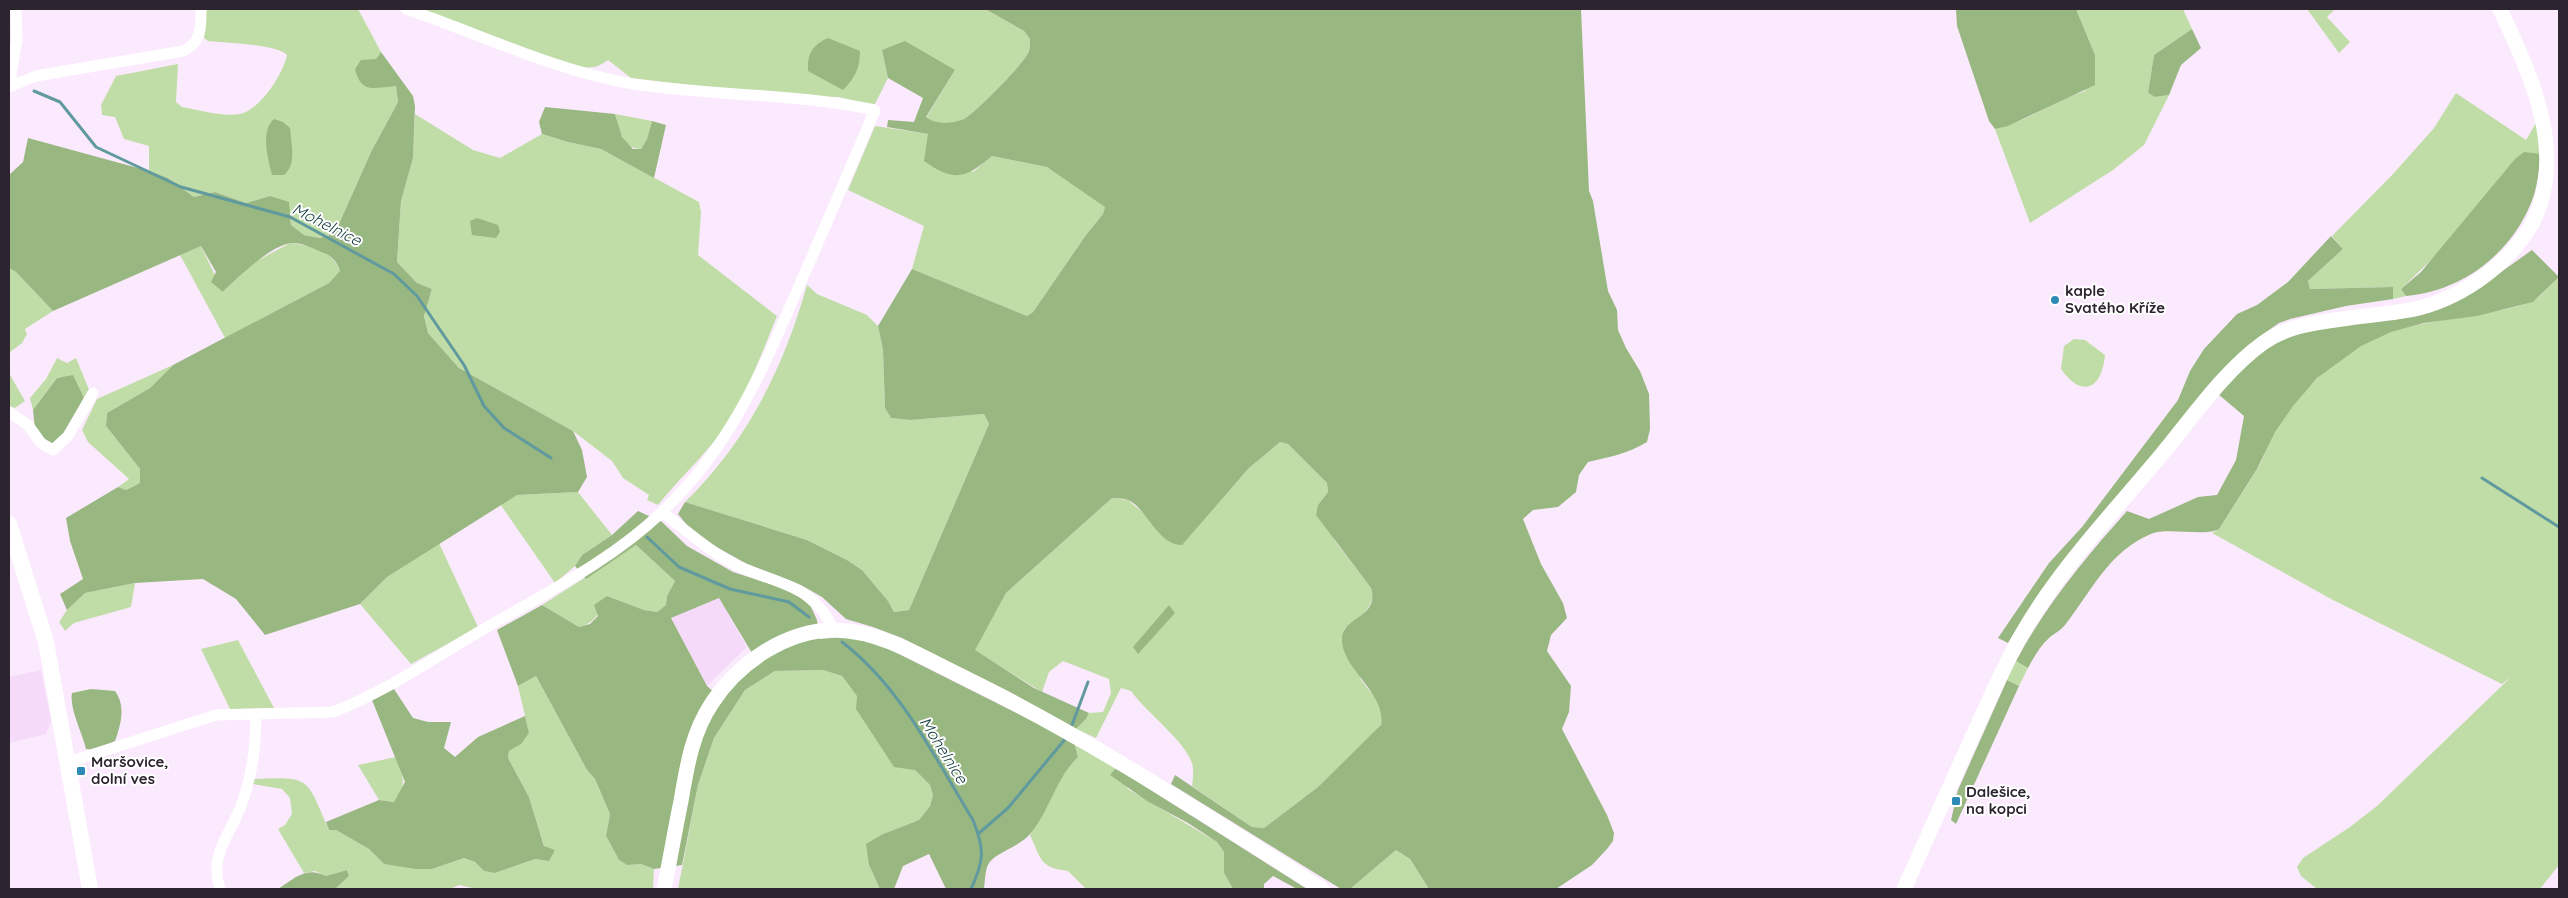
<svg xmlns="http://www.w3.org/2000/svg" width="2568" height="898" viewBox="0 0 2568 898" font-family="Quicksand,sans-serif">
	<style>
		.built { fill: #f5dbf9 }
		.green { fill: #c0dda7 }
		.forest { fill: #99b780; fill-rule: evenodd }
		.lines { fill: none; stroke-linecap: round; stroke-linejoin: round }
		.stream { stroke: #619a9e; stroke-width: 3 }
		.minor { stroke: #fff; stroke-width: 11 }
		.tertiary { stroke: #fff; stroke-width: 15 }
		.secondary { stroke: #fff; stroke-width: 16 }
		.poi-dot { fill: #2d8ab6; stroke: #fff; stroke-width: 2 }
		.labels { text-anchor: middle; stroke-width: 4; stroke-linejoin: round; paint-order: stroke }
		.poi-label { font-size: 15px; font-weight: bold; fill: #2c242e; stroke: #fff; text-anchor: start }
		.water-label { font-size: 16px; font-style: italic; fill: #174040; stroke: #fff }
	</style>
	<rect width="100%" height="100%" fill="#fbeafe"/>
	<path class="built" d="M719 598 747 647 707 686 671 618Z
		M41 670 51 721 46 734 9 743V677Z"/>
	<path class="green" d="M206 9H358L381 52 376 59 371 88 396 86 398 102 372 150 338 226 330 235 320 238 304 235 291 225V214L270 196 246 203 215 192 194 197 168 178 149 171V146L124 139 115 117 102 115 101 105 116 76 178 64 176 102 182 107C199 110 223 117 240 114 261 109 283 74 287 55 276 44 226 43 208 41L204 38Z
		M422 9H985L1024 31 1030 39C1030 43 1030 47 1029 51 1025 63 976 112 964 119 953 125 936 125 926 118L955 70 882 50 888 78 874 106 839 97 783 96 631 78 608 60C604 63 599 66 594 67 560 73 460 21 422 9Z
		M2076 9H2183L2192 29 2154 55 2148 93 2155 97 2169 95 2144 145 2113 170 2030 223 1995 129C2026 122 2055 101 2085 91L2095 55Z
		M2307 9H2335L2327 17 2350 42 2339 53Z
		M2456 93 2526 140 2536 123 2541 154 2401 289 2406 296 2393 299V287L2310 289 2308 281 2343 249 2332 236 2393 174 2434 128Z
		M415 114 473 150 500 158 542 134 568 142 601 149 699 202 701 212 698 255 777 316C760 358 744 402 716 439 698 462 676 482 658 505L647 500 649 495 623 478 612 461 573 431 459 368 428 333 424 316 432 289 417 283 397 262 401 201 413 158Z
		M615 114 652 121 647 139 641 149C621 148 620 130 615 114Z
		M875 126 928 134 973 172 992 156 1047 167 1100 202 1105 207 1103 214 1086 235 1033 312 1027 316 912 269 924 226 848 190Z
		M290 243C310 245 334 251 340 272L329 283 225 338 180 255 201 246 223 292 253 263Z
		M9 268 16 272 53 311 25 329 27 334 22 343 9 353Z
		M2559 277V865L2540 889H2317L2301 876 2297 867 2303 858 2350 827 2377 806 2511 677 2502 684 2333 600 2212 533 2219 529C2231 510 2244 490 2256 471 2264 458 2268 443 2276 430 2303 387 2344 346 2393 331 2438 318 2486 317 2531 302 2538 300 2552 283 2559 277Z
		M807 285 817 294 867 315 878 326 883 350 885 408 891 418 910 420 984 414 989 424 909 610 894 612 888 601 862 570 847 560 807 540 685 502C748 440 783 369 807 285Z
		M2074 339 2085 340 2105 355C2102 389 2082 399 2061 369L2064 346Z
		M57 358 67 363 76 358 90 392 84 398 73 376 57 378 33 410 30 398 46 379Z
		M173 365 150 388 107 413 106 426 140 469V483L126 490 118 487 129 479 88 442 82 430 97 399Z
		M9 373 25 401 15 408 9 406Z
		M1280 442 1288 444 1327 483 1328 492 1318 505 1335 541 1371 588C1377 608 1359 617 1344 629L1361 680 1378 701 1383 714 1381 725 1376 731 1318 787 1264 828 1252 827 1192 786C1193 779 1194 770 1192 763 1184 740 1146 712 1131 691L1121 688 1096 738 1076 729 1086 719 1089 713 1103 712 1111 693 1109 679 1063 661 1049 672 1042 692 974 650 1006 593 1112 498 1128 500 1181 545 1248 469Z
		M578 492 612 535 582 555 575 566 555 583 500 504 517 495Z
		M439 543 478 627 411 664 360 604 387 577Z
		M636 545 675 581 667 596 666 605 657 612 644 610 607 596C600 611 596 623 579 627L542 605Z
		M135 583 131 607 74 623 65 631 59 622 67 610 85 593Z
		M238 640 274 708 230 709 201 649Z
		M2016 661 2028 668 2019 686 2007 680Z
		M823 670 842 676 915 770 930 785 933 795 930 806 919 820 883 834 869 865 880 889H678L698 785 714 738 745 690 775 671Z
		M536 676 587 770 595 779 610 814 606 836 619 860 627 865 641 864 654 869 653 889H477L459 885 450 889H335L349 876 347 870 326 876 315 871 304 873 278 829 285 825 292 814 290 798 282 789 253 784 254 779C313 776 306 779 329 830H336L369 849 384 864 432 869 464 858 475 862 484 871 495 873 535 859 549 861 529 797 508 758 509 751 520 744 529 733 518 686Z
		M1074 742 1116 768 1128 789 1217 842 1224 852V873L1233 889H1086L1068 871C1039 868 1041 858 1030 835 1046 809 1056 778 1078 757Z
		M396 757C403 778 408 783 394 802L379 800 358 765Z
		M1396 850 1410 859 1429 889H1350Z"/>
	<path class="forest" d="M985 9H1581L1589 191 1593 201 1608 291 1617 310 1618 330 1626 348 1640 371 1649 394 1650 429 1647 442C1628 454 1608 457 1588 462L1579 475 1576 492 1558 507 1533 510 1523 519 1541 564 1563 603 1567 618 1551 635 1547 651 1571 686 1569 712 1562 729 1607 815 1614 833 1613 841 1607 849 1592 865 1556 889H1429L1410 859 1396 850 1350 889H1341L1171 784 1175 775 1252 827 1264 828 1318 787 1381 725C1387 694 1342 669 1342 640 1341 616 1380 619 1371 588L1316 515 1318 505 1328 492 1327 483 1288 444 1280 442 1248 469 1182 545C1157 545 1147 508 1128 500 1124 498 1117 499 1112 498L1006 593 975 650 1034 688 1089 713 1086 719 1076 729 1008 691 902 638 873 627 846 619 822 597 801 585 747 564 695 535 678 514 685 502 807 540 847 560 862 570 888 601 894 612 909 610 989 424 984 414 910 420 891 418 885 408 883 350 878 326 912 269 1027 316 1033 312 1086 235 1103 214 1105 207 1047 167 992 156C965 179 954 182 924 161L928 134 887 127 888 120 914 122 923 98 888 78 882 50 905 41 955 70 926 117C936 125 953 124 964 119 976 112 1025 63 1029 51 1030 47 1030 43 1030 39L1024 31Z
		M1956 9H2076L2095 55V85L2008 126 1995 129 1989 121 1957 26Z
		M2192 29 2201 48 2181 65 2169 95 2155 97 2148 93 2154 55Z
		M828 38 860 51C860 68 855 78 843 90L808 71C807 54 812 45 828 38Z
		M381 52 413 96 415 106 413 158 401 201 397 262 417 283 432 289 424 316 428 333 459 368 573 431 582 450 587 477 578 492 517 495 387 577 360 604 265 635 236 599 203 579 135 583 85 593 67 610 60 594 83 579 70 541 66 518 118 487 126 490 140 483V469L106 426 107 413 150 388 173 365 329 283 340 271C336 259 330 255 319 251 310 247 302 243 293 243 273 243 237 278 223 292L211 282 216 272 201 246 53 311 16 272 9 268V175L23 162 28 138 149 171 168 178 194 197 215 192 246 203 270 196 289 202 291 225 304 235 320 238 330 235 338 226 372 150 398 102 396 86C374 88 361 94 355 69L361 60 376 59Z
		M545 107 615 114 622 137 633 149H641L647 139 652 121 666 125 654 178 601 149 568 142 542 134 539 122Z
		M274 119 283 122 290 128C291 144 297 164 284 175H272C268 159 260 131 274 119Z
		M2524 152 2541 154C2539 168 2538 182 2534 195 2515 251 2464 291 2406 296L2401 289 2421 272 2515 159Z
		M477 218 498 225 500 232 496 238 472 235 470 221Z
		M2331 236 2343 249 2308 281 2310 289 2393 287V299L2346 306 2290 319 2279 323 2259 337 2040 592 2008 643 1998 638 2049 563 2082 527 2178 400 2190 371 2204 349 2237 314 2257 305 2288 282Z
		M2532 250 2559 277 2533 302 2477 316 2424 323 2391 332 2361 346 2317 378 2293 406 2275 432 2257 469 2219 529C2205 537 2168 527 2151 534 2109 551 2091 592 2065 625 2061 630 2055 633 2050 637 2040 646 2034 657 2028 668L2016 661C2046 605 2085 558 2127 511L2149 519 2198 497 2217 495 2236 460 2244 416 2218 394 2259 352 2297 332 2473 292Z
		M73 375 84 398 64 434 50 445 35 429 33 410 57 378Z
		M638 511 662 522 687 546 733 572 789 590 805 601 811 607 817 620 820 639 853 636 887 648 1074 742 1078 757C1055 779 1050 811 1030 834 1019 847 997 852 989 863 985 869 985 882 984 889H946L929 854 903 866 894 889H880L869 865 866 844 883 834 919 820 930 806 933 795 930 785 915 770 894 767 856 709 857 696 842 676 823 670 775 671 745 690 714 738 698 785 682 865 654 869 641 864 627 865 619 860 606 836 610 814 595 779 587 770 536 676 518 686 497 630 542 605 579 627 590 624 598 616 594 605 607 596 644 610 657 612 666 605 667 596 675 581 636 545 586 579 575 566 582 555 612 535ZM719 598 758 663 721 698 707 686 671 618Z
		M1169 605 1175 613 1138 654 1133 647Z
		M2007 680 2019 686 1956 824 1951 820 1958 790Z
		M91 689 115 691C126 706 121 724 115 741L96 750 86 749C82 732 69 708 72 693Z
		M394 689 413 718 428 722H451L444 748 455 757 478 737 525 716 529 733 521 744 509 751 508 758 529 797 544 846 555 850 549 861 535 859 495 873 484 871 475 862 464 858 432 869H416L384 864 369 849 336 830H329L326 822 379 800 394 802 405 782 372 700Z
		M1116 768 1307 889H1297L1273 876 1264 884V889H1233L1224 873V852L1217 842 1188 823 1147 801 1110 775Z
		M347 870 349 876 335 889H278C295 878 306 866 326 876Z"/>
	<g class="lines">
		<path class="stream" d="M34 91 60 102 96 147 181 187 290 217 394 274 417 296 464 365 484 406 504 428 551 458
			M2482 478 2559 527
			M647 537 679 567 730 589 789 602 809 617
			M842 642C901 687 935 758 973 820 985 850 984 861 971 889
			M1072 725 1088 682
			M978 834 1008 808 1066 738"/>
		<path class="minor" d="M11 86V74L17 39 16 9
			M9 87 36 76 183 51C202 42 201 27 201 9
			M9 412 28 425 41 443 53 450 68 436 93 393
			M662 512C687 531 710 552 738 566 779 585 813 584 834 630
			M69 762 216 715 333 712C388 691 438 655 489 626 548 592 612 560 662 512 729 448 760 376 796 293 823 232 849 171 875 110 796 93 713 96 633 84 554 71 481 34 406 9
			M220 889C209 854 229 837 241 806 252 777 256 744 256 714"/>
		<path class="tertiary" d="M664 889C670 860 675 830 681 801 687 766 692 733 712 703 738 663 786 630 835 630 881 631 922 657 961 676 1088 738 1204 814 1322 889
			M1904 889C1926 840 1948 791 1970 742 1986 707 2001 672 2019 639 2057 571 2113 513 2162 454 2192 418 2225 370 2263 343 2287 326 2313 323 2342 319 2367 315 2394 314 2419 308 2465 296 2508 264 2532 224 2568 152 2531 76 2500 9"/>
		<path class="secondary" d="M9 524 46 642 90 889"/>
	</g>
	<g class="poi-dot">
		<circle cx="2055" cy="300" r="5"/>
		<rect x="76" y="766" width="10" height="10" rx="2.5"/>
		<rect x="1951" y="796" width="10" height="10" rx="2.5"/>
	</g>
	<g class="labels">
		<g class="poi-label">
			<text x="2065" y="296">kaple<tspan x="2065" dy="17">Svatého Kříže</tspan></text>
			<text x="91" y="767">Maršovice,<tspan x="91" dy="17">dolní ves</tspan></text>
			<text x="1966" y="797">Dalešice,<tspan x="1966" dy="17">na kopci</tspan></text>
		</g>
		<g class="water-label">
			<text transform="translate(327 224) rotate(27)" y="6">Mohelnice</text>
			<text transform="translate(944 750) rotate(58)" y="6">Mohelnice</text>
		</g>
	</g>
	<rect width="2568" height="898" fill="none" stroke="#2c242e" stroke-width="20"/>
</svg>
